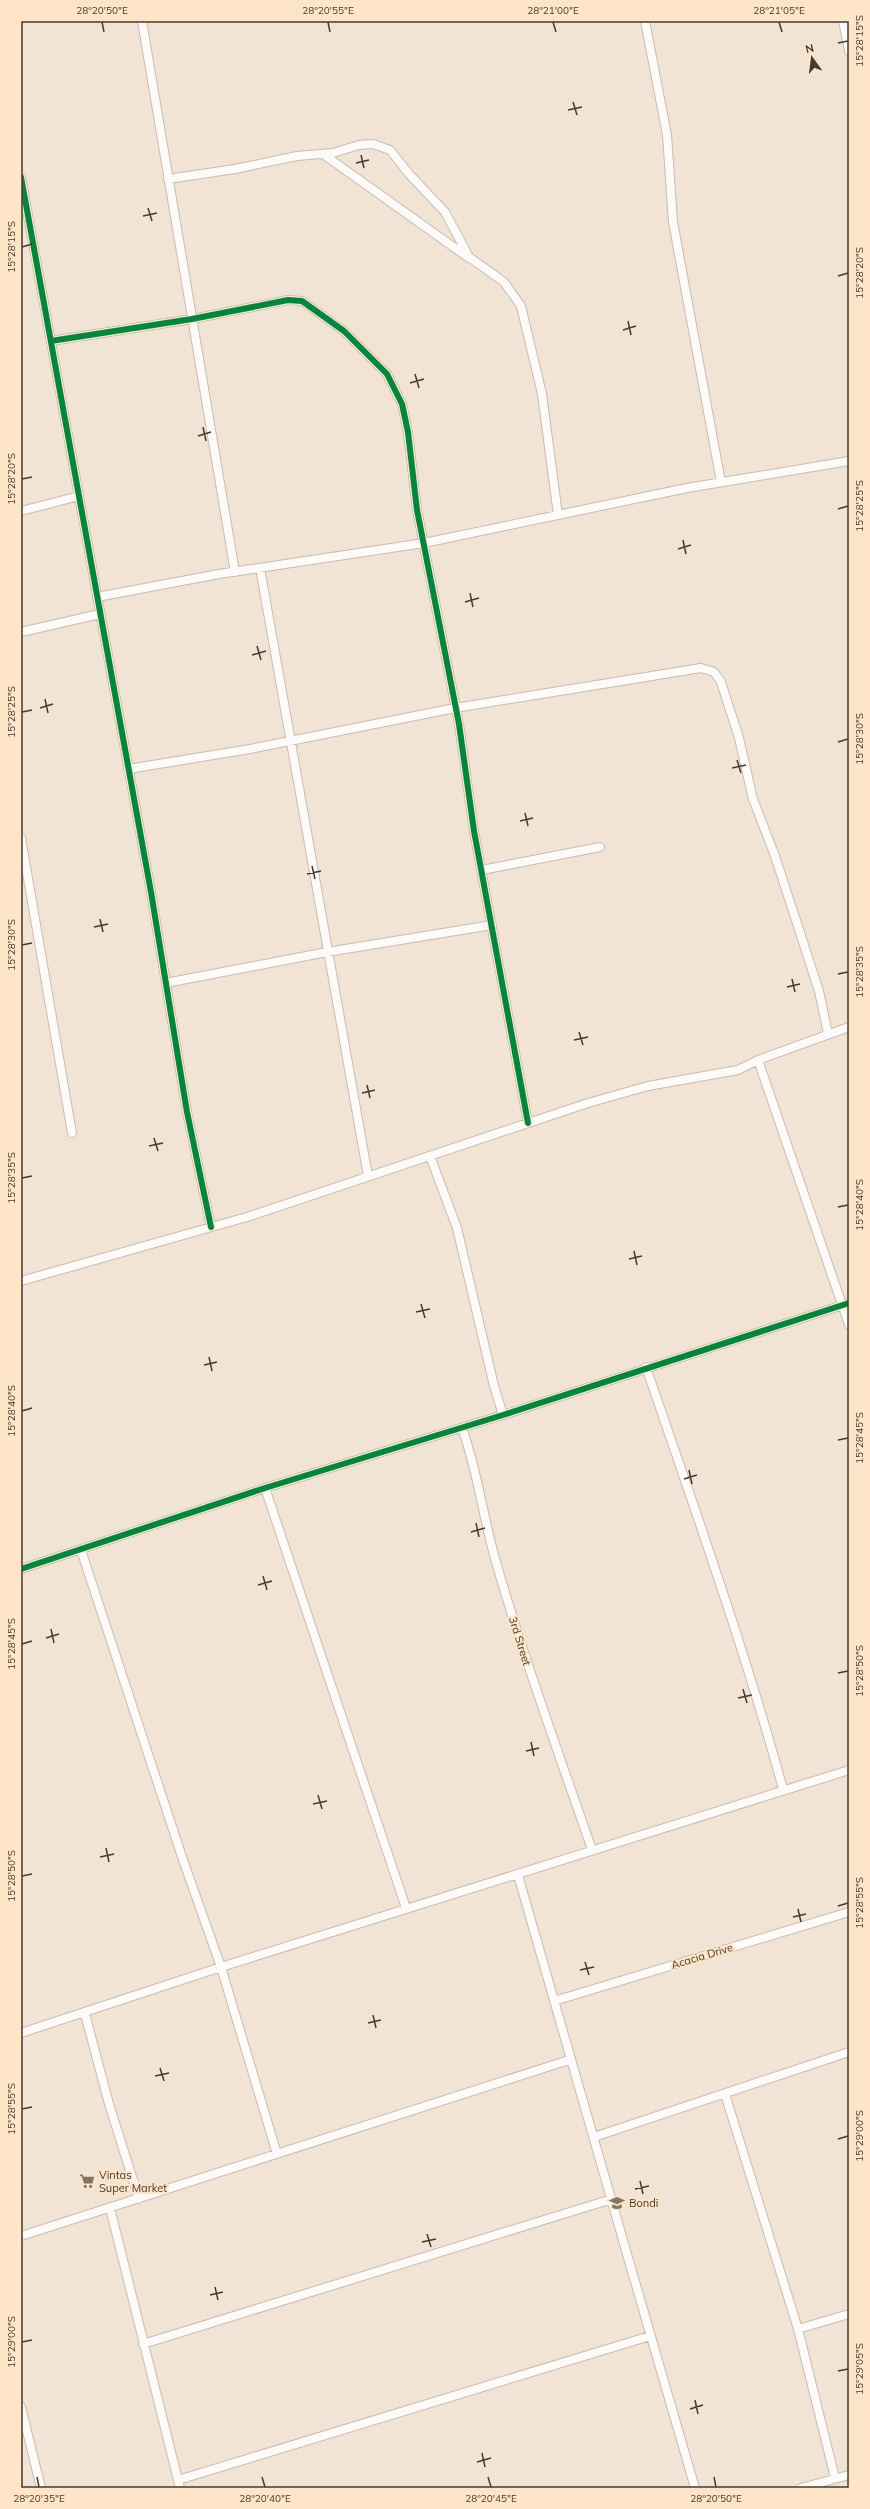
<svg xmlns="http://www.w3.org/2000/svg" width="870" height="2509" viewBox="0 0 870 2509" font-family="Mulish,sans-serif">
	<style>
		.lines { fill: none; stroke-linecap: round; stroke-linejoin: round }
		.minor-casing { stroke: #c7bcb0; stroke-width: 10 }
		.minor { stroke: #fdfbf9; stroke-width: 8 }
		.cycleway-casing { stroke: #fee5c7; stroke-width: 8 }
		.cycleway { stroke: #00873e; stroke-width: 6 }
		.ticks { fill: none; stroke: #443a2e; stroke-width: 1.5 }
		.labels { text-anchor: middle; stroke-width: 4; stroke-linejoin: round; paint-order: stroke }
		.street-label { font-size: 11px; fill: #443a2e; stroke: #fee5c7 }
		.poi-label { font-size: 11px; fill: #443a2e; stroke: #fee5c7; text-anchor: start }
		.neatline { fill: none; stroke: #443a2e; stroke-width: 1.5 }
		.ticks-label { font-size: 10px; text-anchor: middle; fill: #443a2e }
	</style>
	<rect width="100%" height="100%" fill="#f1e4d4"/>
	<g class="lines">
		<g class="minor-casing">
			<path id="minor" d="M142 21 235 572
				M645 21 667 135 673 222 721 482
				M843 21 849 51
				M323 154 469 258
				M21 177 151 892 187 1112 211 1227
				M168 179 235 169 297 156 333 153 359 145 373 144 390 150 410 175 445 212 469 257 504 282 521 306 542 394 558 515
				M51 341 192 319 288 300 302 301 344 331 387 374 402 404 408 432 417 510 459 724 474 831 528 1123
				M21 511 79 496
				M260 568 368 1176
				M97 597 219 574 424 543 687 488 849 461
				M21 632 100 614
				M128 769 250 749 455 708 701 668 714 672 721 682 739 738 753 799 775 856 819 991 828 1034
				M21 838 72 1133
				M482 870 600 847
				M166 983 327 952 492 925
				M758 1060 849 1325
				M430 1156 457 1228 494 1386 503 1415
				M21 1281 247 1217 588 1103 648 1086 738 1070 758 1060 849 1027
				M646 1367C694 1507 744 1647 783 1789
				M462 1428C478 1472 483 1518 496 1562 524 1659 559 1754 592 1850
				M265 1488 406 1908
				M81 1550 182 1857 221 1967 277 2154
				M21 1569 265 1488 503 1415 849 1303
				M518 1875C577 2079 635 2284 695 2488
				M554 2001 849 1912
				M85 2014 109 2104 139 2199
				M21 2033 221 1967 849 1770
				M725 2094 798 2329 835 2478
				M594 2137 849 2052
				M110 2208 180 2488
				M21 2236 569 2060
				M798 2329 849 2314
				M143 2344 612 2199
				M21 2407 41 2488
				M178 2480 650 2336
				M801 2488 849 2475"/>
		</g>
		<use href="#minor" class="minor"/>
		<g class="cycleway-casing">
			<path id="cycleway" d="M21 177 151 892 187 1112 211 1227
				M51 341 192 319 288 300 302 301 344 331 387 374 402 404 408 432 417 510 459 724 474 831 528 1123
				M21 1569 265 1488 503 1415 849 1303"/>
		</g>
		<use href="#cycleway" class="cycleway"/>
	</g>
	<path class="ticks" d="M102 22 104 32M328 22 330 32M553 22 556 32M779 22 782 32M838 43 848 41M573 102 577 115M568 110 582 107M361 155 364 168M356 163 369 160M148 208 152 221M143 216 157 213M22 247 32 244M838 276 848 273M628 321 631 335M623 330 636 326M415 374 419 388M410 383 424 379M203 427 206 441M198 436 211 432M22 479 32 477M838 509 848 506M683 540 686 554M678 549 691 545M470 593 473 607M465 602 479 598M257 646 261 660M252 655 266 651M45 699 48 713M40 708 53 704M22 712 32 710M838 742 848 739M737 760 741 773M732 768 746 765M525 813 528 826M520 821 533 818M312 866 315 879M307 874 321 871M100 919 103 932M94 927 108 924M22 945 32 943M838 974 848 972M792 979 795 992M787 987 800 984M579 1032 583 1045M574 1040 588 1037M367 1085 370 1098M362 1093 375 1090M154 1138 158 1151M149 1146 163 1143M22 1178 32 1176M838 1207 848 1205M634 1251 637 1265M629 1259 642 1256M421 1304 425 1318M416 1312 430 1309M209 1357 212 1371M204 1365 217 1362M22 1411 32 1408M838 1440 848 1438M689 1470 692 1484M684 1479 697 1475M476 1523 479 1537M471 1532 485 1528M263 1576 267 1590M258 1585 272 1581M51 1629 54 1643M46 1638 59 1634M22 1644 32 1641M838 1673 848 1671M743 1689 747 1703M738 1698 752 1695M531 1742 534 1756M526 1751 539 1748M318 1795 322 1809M313 1804 327 1801M106 1848 109 1862M100 1857 114 1854M22 1876 32 1874M838 1906 848 1903M798 1909 801 1922M793 1917 806 1914M585 1962 589 1975M580 1970 594 1967M373 2015 376 2028M368 2023 381 2020M160 2068 164 2081M155 2076 169 2073M22 2109 32 2107M838 2139 848 2136M640 2181 643 2194M635 2189 649 2186M427 2234 431 2247M422 2242 436 2239M215 2287 218 2300M210 2295 223 2292M22 2342 32 2340M838 2371 848 2369M695 2400 698 2414M690 2409 703 2405M482 2453 485 2467M477 2462 491 2458M37 2477 39 2487M262 2477 265 2487M488 2477 491 2487M714 2477 716 2487"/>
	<defs>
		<g id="supermarket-bare" transform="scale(1.2)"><path d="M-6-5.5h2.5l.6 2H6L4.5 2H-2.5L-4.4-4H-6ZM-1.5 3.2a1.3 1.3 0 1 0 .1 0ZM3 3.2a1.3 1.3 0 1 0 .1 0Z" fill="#817668" stroke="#fee5c7" stroke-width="2.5" paint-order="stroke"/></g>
		<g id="school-bare" transform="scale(1.2)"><path d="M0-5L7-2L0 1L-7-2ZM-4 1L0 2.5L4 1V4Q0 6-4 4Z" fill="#817668" stroke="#fee5c7" stroke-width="2.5" paint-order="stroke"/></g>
	</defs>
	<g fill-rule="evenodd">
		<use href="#supermarket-bare" x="87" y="2181"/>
		<use href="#school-bare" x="617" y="2203"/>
	</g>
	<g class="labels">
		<g class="street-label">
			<text transform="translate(520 1641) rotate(73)" y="4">3rd Street</text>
			<text transform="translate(702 1956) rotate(-17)" y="4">Acacia Drive</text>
		</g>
		<g class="poi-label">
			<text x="99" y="2179">Vintas<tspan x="99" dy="13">Super Market</tspan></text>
			<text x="629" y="2207">Bondi</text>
		</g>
	</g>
	<rect width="870" height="2509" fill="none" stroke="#fee5c7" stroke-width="44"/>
	<g transform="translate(812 58) rotate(346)" stroke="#fee5c7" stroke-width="3" paint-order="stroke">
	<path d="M0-3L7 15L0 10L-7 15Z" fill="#443a2e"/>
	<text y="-6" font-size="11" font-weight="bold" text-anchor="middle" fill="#443a2e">N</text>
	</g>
	<rect x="22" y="22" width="826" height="2465" class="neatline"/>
	<g class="ticks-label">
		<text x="102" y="14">28°20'50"E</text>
		<text x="328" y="14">28°20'55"E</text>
		<text x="553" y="14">28°21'00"E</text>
		<text x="779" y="14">28°21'05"E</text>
		<text transform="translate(859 41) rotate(-90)" y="4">15°28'15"S</text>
		<text transform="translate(11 247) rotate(-90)" y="4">15°28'15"S</text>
		<text transform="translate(859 273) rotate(-90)" y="4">15°28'20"S</text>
		<text transform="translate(11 479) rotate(-90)" y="4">15°28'20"S</text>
		<text transform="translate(859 506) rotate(-90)" y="4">15°28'25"S</text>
		<text transform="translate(11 712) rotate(-90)" y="4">15°28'25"S</text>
		<text transform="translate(859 739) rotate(-90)" y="4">15°28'30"S</text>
		<text transform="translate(11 945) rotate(-90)" y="4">15°28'30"S</text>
		<text transform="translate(859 972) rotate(-90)" y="4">15°28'35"S</text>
		<text transform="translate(11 1178) rotate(-90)" y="4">15°28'35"S</text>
		<text transform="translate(859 1205) rotate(-90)" y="4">15°28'40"S</text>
		<text transform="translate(11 1411) rotate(-90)" y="4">15°28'40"S</text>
		<text transform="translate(859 1438) rotate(-90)" y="4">15°28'45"S</text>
		<text transform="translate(11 1644) rotate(-90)" y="4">15°28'45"S</text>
		<text transform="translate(859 1671) rotate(-90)" y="4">15°28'50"S</text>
		<text transform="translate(11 1876) rotate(-90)" y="4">15°28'50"S</text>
		<text transform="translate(859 1903) rotate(-90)" y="4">15°28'55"S</text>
		<text transform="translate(11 2109) rotate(-90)" y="4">15°28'55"S</text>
		<text transform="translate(859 2136) rotate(-90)" y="4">15°29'00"S</text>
		<text transform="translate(11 2342) rotate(-90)" y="4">15°29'00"S</text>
		<text transform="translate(859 2369) rotate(-90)" y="4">15°29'05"S</text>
		<text x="39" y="2502">28°20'35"E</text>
		<text x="265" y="2502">28°20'40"E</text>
		<text x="491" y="2502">28°20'45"E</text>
		<text x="716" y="2502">28°20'50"E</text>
	</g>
</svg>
